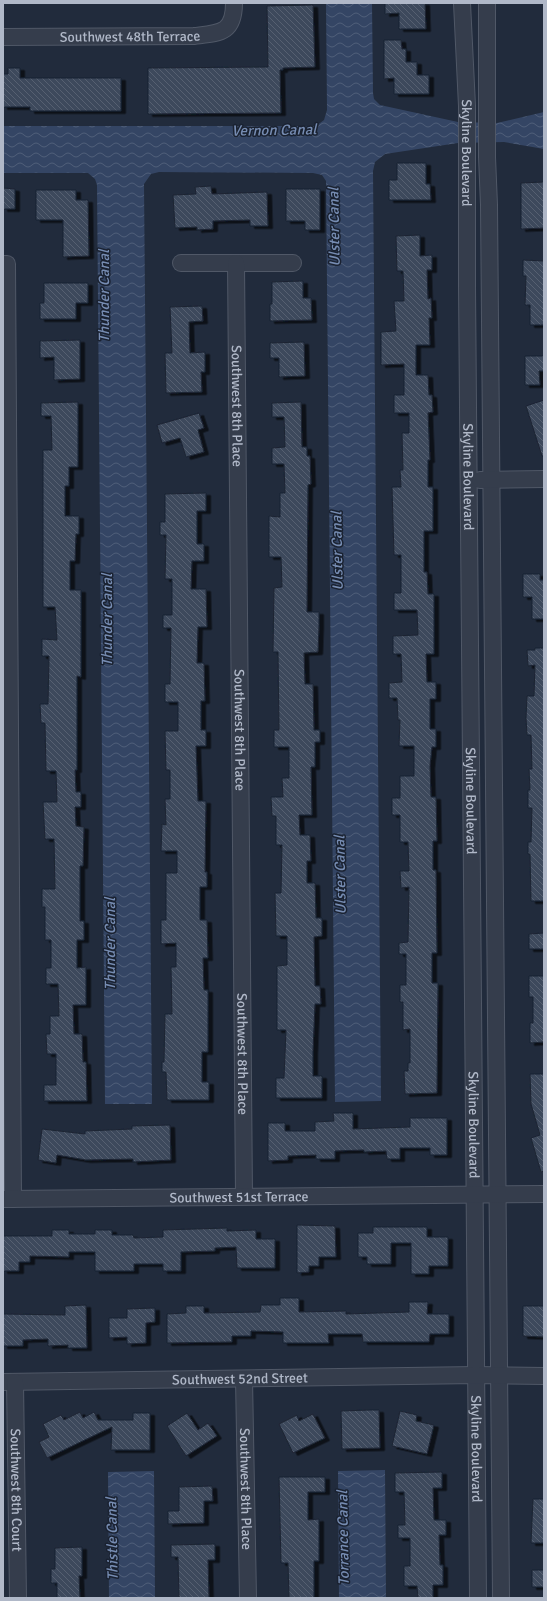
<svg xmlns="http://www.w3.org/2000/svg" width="547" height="1601" viewBox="0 0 547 1601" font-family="Signika,sans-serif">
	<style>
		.water { fill: url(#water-waves) }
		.building { fill: url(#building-back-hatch); stroke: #1c2433; filter: url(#shadow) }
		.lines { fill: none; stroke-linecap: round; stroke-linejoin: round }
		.minor-casing { stroke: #505867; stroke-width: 18 }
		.minor { stroke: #353d4c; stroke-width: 16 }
		.labels { text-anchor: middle; stroke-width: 3; stroke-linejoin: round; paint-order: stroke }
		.street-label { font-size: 14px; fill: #b0b8c8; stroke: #1a2231 }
		.water-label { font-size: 15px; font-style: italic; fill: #768cb2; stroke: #1a2231 }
	</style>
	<defs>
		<pattern id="water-waves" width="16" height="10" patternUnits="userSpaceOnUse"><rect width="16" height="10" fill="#344564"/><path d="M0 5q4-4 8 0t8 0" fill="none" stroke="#4f5e79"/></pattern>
		<pattern id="building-back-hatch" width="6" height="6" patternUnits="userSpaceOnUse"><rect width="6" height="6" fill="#3d495b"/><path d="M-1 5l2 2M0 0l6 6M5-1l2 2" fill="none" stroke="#566171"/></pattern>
		<filter id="shadow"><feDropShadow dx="4.5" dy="2.5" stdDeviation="0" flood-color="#0009"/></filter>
	</defs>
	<rect width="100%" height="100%" fill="#212b3c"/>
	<path class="water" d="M326 3H372L373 93 374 99 380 105 458 122 497 123 544 112V149L504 142 458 143 385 154 375 162 373 171 381 1101 335 1102 326 181 322 175 313 173 159 172 151 174 144 184 152 1104H105L97 185 95 179 88 173H3V126H316L324 120 327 110Z
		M385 1470 386 1598H339L338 1471Z
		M154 1471 155 1598H109L108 1472Z"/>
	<path class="building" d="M385 3H425L426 29H399V13L385 14Z
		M313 5 315 67 283 68V70H280L281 113 148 114V68L268 67 267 6Z
		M384 40H401L402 49H406V62H417V75H429V94H394V78L384 79Z
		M8 68H20V78H121V111H30V107H3V74H8Z
		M397 163H426V184H430L431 200H389V180H397Z
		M544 182V228L521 229V183Z
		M211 186 212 194 267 192 268 226H250V220L213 221V229L197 230V227L175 228 173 195 196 194 195 187Z
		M3 188 15 189V209H3Z
		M286 189H320V230H305V221H286Z
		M36 190H76V200H88L89 256 63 257V220H36Z
		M420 235V256L432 255V270H427L428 299 431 298 432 318H429L430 345H416V375H428L429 395H432L433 412 428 413 430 460H428V487H433V531H424V572H427L428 594H434V654H426L427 682H436V699H430V729H436V747H432L430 766 431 797H436L437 841H433V870H436L437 953H432V983H438L437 1093 405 1094 404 1071H408V1063H410V1029L403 1030V1002H400V985H406V954H399V943L408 942 409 887 401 888 400 871H409L408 842H400V815H392V798H400V776H414V746H399L400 720H398L397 698H389V683L402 682 401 654H393V636L418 635 417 610H394V593H401V555H394L392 487H401L400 470H403L402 433H409V413H394V395H404V364L381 365V332L396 331 394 301H404L403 271H397L396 236Z
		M523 260 544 261V325H530V305H525L526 276H523Z
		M303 281V298H311L312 320 270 321V304H272V282Z
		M44 283H88V303H76V319H40V303H44Z
		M202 306 203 321 189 322 190 353 205 352V372H201L202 392 166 393 165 353H172L170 307Z
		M80 340V379L54 380V357L40 358V341Z
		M304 342 305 376 279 377V358H270V343Z
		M525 356H544V371H539L540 385H525Z
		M544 400V456H542L526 406Z
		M78 402V467H69V486H65V516H79V534H76L75 561H70V590H81V677L77 676V770H75L76 792H81V807H75L76 826 84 827 83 866H80V921H84V940H77V968L86 967V1005H73L74 1034H82L83 1062H86L87 1101H44V1085H56V1054H47L46 1034H50V1016H59L58 984H46V968H51V940H45V907H42V889H55L54 839H45L43 802H57L56 771H46L45 723H41L40 704H48L49 656H42V639L57 640 55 607H43V450H52L51 416H41V403Z
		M301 402 302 447H307V456H310L311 484 308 485 307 612H319V626L318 652 304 653 305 684H313L314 730H320V742H315V767H311L312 815H299L300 835H310L311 861H307V883H315L316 918H322V936L314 937 315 986H320L321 1004H315L313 1051V1076H322V1098H276V1078H284L286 1030H277V966L287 965V936H276L275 893H281L282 845H276V816H272L271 797H283L282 778H289V747H274V730H279L278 652H273L274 588 282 587 281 557H269V516L280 517V493H285L284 464H272V448L285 447 284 417H272V403Z
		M199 413 204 428 198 430 204 452 186 457 180 438 162 443 157 425Z
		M206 493V511H197V544H204V561H192L191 589H206L207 627H198L197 663H204L205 701H201V730H206V746H196L198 801H206L205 872H207V887H200V920H207L208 958H203L204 990H208V1052H202V1082H209V1100H167L166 1072H162V1062H164L165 1014H172L171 967H176V943L161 944V920H166V873H177V851H161L162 824 166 825 165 799H170V770H166L165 731H178V702H165V684H170L171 628H163V615H172V579H165L166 535H160V522H165V494Z
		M523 574H540V580H544V619H532V597H523Z
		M535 648H544V901H531L530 854H528V842H531L532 808H528V790H530L529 769H532L531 735H527L526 718 527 696H534L535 665 528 666 527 650H535Z
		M544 933V949H529V934Z
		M529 976H544V1042L530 1043V1023H533V997H529Z
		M530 1074H544V1171L541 1172 531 1138 540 1135 531 1104Z
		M333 1113H353V1129L410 1127V1118H447V1155H430V1148H400V1159H387L386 1151 364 1152V1150L335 1151V1159H316V1155L288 1156V1160L268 1161V1123H285V1131H315V1122L334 1121Z
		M170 1125 171 1160 133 1162V1159L86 1160 57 1155 56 1163 38 1160 42 1129 85 1134V1131L132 1129V1126Z
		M297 1225 335 1226 336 1257H319V1266H309V1272L297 1273Z
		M373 1227H427V1237H448V1266H429V1274H411V1243H391V1264H367V1257H358V1233H373Z
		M227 1228V1231L256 1230V1239H275V1268H237L236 1247 215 1248V1251L181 1252V1271H163V1264H134V1271H95V1252H69V1257L30 1256V1262H19V1271H3V1236H52V1230H69V1234H95V1230H112V1235H133L134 1238 163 1237V1230Z
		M280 1298H299V1312L346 1311V1314L409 1312V1302H428L427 1314H449V1334H430L429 1342H363L362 1334H328L329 1343H283V1332L251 1331V1336H232V1342L167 1343V1314L186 1313V1306H204V1313L260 1312 261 1305H280Z
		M86 1305 87 1348H68V1345L48 1346V1339L23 1340V1346H3V1314L65 1315V1306Z
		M523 1306H544V1337L523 1336Z
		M155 1308V1322L146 1323V1343L127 1344V1337L109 1338V1318H127V1309Z
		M370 1410H379L380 1448 342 1449 341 1411Z
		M400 1411 417 1415 416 1421 434 1425 427 1454 392 1446Z
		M80 1412 83 1418 94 1412 98 1420H133V1413H150V1450H111L112 1427 47 1458 39 1442 49 1437 43 1424 61 1415 64 1420Z
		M187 1413 198 1430 208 1423 217 1436 186 1456 167 1426Z
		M313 1414 325 1438 293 1453 279 1424 297 1415 299 1421Z
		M442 1472V1488H433L434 1520H446V1535H439L440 1565H443V1585H433V1598H418L417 1586H404V1566H410V1538H398V1525H405L404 1492H395V1473Z
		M279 1477H325V1492H308V1520L319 1519V1561H314V1598H289L288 1563H281Z
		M212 1486 213 1501H204V1523L168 1524V1511H179V1487Z
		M533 1499H544V1543H531Z
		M215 1544V1560H208L209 1598H179L178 1557H171V1545Z
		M82 1547V1576H79L80 1598H57V1583H51V1569H55V1548Z
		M532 1570H544V1587H532Z"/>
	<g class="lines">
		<g class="minor-casing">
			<g id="minor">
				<path id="s1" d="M462 3 467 106V287L478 1598"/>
				<path d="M487 3V157L489 205 501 1598"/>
				<path id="s2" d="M3 37 194 36C219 33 234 34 234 3"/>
				<path d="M181 263H293"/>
				<path id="s3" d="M236 263 244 1196"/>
				<path d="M3 264H7L13 1199"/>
				<path d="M480 480 544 479"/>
				<path id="s4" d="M4 1199 544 1194"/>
				<path id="s5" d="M244 1379 248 1598"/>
				<path id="s6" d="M3 1382 476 1375 544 1376"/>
				<path id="s7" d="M15 1382 18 1598"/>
			</g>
		</g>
		<use href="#minor" class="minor"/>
	</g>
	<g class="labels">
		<g class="street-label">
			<text dy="5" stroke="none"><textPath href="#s2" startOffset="127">Southwest 48th Terrace</textPath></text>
			<text dy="5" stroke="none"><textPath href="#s1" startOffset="150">Skyline Boulevard</textPath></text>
			<text dy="5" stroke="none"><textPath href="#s3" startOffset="143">Southwest 8th Place</textPath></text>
			<text dy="5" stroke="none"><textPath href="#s1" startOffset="474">Skyline Boulevard</textPath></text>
			<text dy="5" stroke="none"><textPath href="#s3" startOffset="467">Southwest 8th Place</textPath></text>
			<text dy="5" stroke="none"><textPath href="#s1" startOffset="798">Skyline Boulevard</textPath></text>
			<text dy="5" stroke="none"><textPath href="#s3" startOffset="791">Southwest 8th Place</textPath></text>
			<text dy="5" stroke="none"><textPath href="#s1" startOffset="1122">Skyline Boulevard</textPath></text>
			<text dy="5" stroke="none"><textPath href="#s4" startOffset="235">Southwest 51st Terrace</textPath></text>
			<text dy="5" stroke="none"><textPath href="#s6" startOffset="237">Southwest 52nd Street</textPath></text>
			<text dy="5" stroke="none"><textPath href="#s1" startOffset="1446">Skyline Boulevard</textPath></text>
			<text dy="5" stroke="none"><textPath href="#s5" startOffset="110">Southwest 8th Place</textPath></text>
			<text dy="5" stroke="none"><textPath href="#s7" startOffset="108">Southwest 8th Court</textPath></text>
		</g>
		<g class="water-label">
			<text transform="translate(274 130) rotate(-1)" y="5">Vernon Canal</text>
			<text transform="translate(334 227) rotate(-91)" y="5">Ulster Canal</text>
			<text transform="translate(104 296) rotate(-90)" y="5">Thunder Canal</text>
			<text transform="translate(337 551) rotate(-91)" y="5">Ulster Canal</text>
			<text transform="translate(107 620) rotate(-90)" y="5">Thunder Canal</text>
			<text transform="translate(340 875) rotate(-91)" y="5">Ulster Canal</text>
			<text transform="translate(110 944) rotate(-90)" y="5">Thunder Canal</text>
			<text transform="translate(343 1538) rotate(-91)" y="5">Torrance Canal</text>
			<text transform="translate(112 1539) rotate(-91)" y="5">Thistle Canal</text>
		</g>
	</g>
	<rect width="547" height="1601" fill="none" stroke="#b0b8c8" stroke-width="8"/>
</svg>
